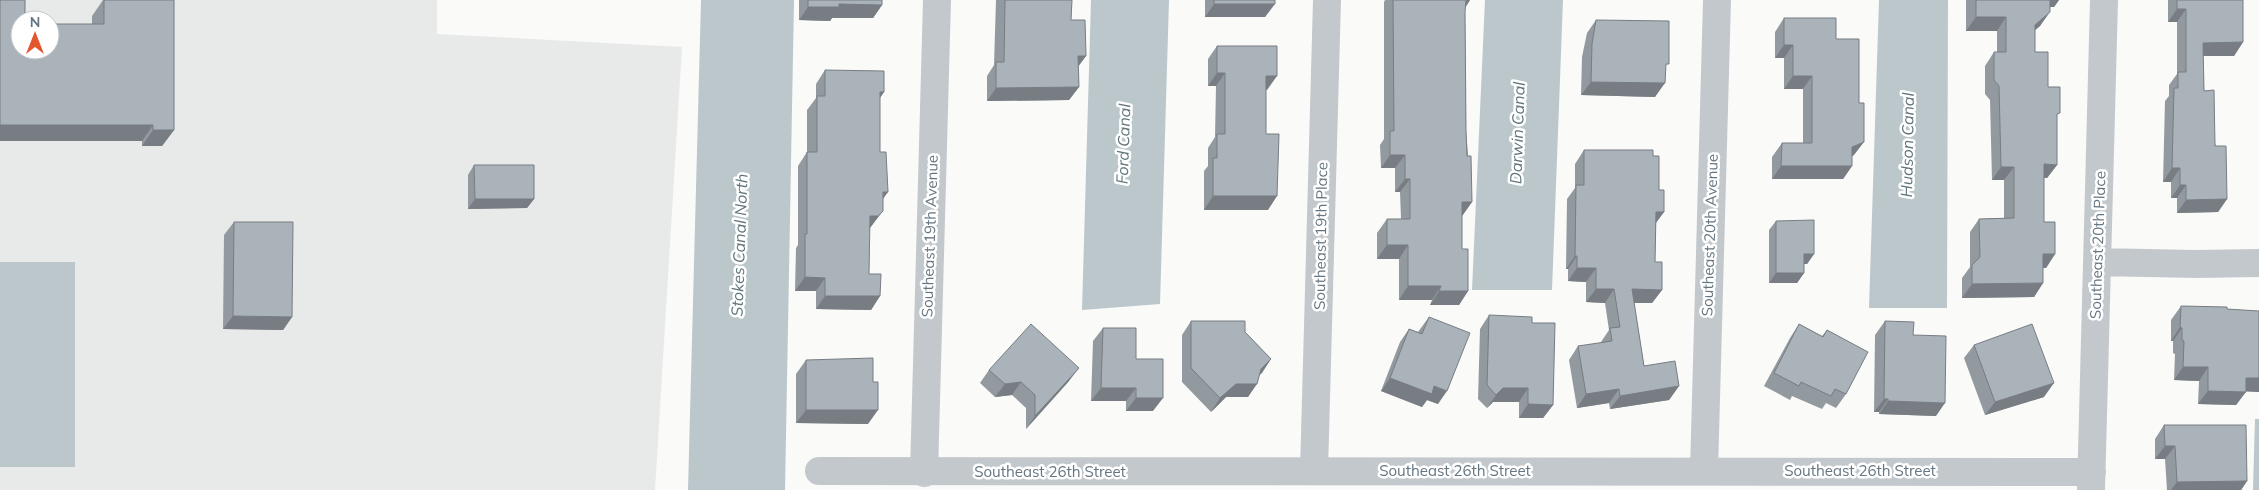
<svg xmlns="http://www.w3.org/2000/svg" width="2259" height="490" viewBox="0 0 2259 490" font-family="Mulish,sans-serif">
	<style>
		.built { fill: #e8e9e9; fill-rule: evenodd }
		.water { fill: #bbc7cb }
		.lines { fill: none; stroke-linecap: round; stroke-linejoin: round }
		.minor { stroke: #c3c8cc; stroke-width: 28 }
		.wall { fill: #929a9f }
		.shaded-wall { fill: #777d82 }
		.building { fill: #aab3b9; stroke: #777d82 }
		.labels { text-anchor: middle; stroke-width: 5; stroke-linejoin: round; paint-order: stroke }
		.street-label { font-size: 15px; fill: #657683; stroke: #fff }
		.water-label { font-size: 16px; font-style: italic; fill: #60757c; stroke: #fff }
	</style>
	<rect width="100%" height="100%" fill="#fafaf8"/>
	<path class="built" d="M0 0H437V34L682 47 655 490H0ZM20 20H50V50H20Z"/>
	<path class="water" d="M701 0H794L785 490H688Z
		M1091 0H1169L1160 304 1082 310Z
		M1485 0H1563L1552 290H1472Z
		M1879 0H1948L1947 308H1869Z
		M0 262H75V467H0Z
		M2255 419H2259V490H2253Z"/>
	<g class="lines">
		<path class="minor" d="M2097 262 2196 264 2259 263
			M819 471 2092 472
			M1314 471 1327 0
			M1704 471 1717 0
			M924 473 937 0
			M2091 490 2104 0"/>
	</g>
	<path class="wall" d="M103 0H174V130L162 146H142V141H0L20 50 92 24V16Z
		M799 0H882V5L873 18H832L830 21 799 20Z
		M996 0H1072L1071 20 1086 56 1078 67 1079 87 1069 100 987 101V76L994 65Z
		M1205 0H1275L1265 17H1205Z
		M1385 0H1470L1465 8V12L1466 131 1472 202 1462 216V249L1468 291 1459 305H1430L1432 300H1399V259H1377V233L1387 219H1401L1400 192H1395V168H1381L1380 145 1384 139V2Z
		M1966 0H2059L2054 7H2050L2040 26 2035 30V52L2048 87 2057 119V165L2047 178H2044V222L2055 254 2046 268H2043V283L2034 297 1962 298V278L1970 267V232L1979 219 2004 218V180H1992L1990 100 1985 94V66L1994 52H1997V31H1966Z
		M2168 0H2243V42L2234 56H2203L2204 91 2227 199 2218 212 2177 213V198H2171V182H2163L2165 101 2169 96V85L2177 74V22H2168Z
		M1784 18 1836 39 1854 155 1852 156V166L1843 179H1772V157L1782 143H1803V89H1784V58H1775V32Z
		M1596 20 1665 68 1655 97 1581 95 1582 57 1587 33Z
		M1217 46 1267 90H1266V134L1268 210H1204V171L1208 166V148L1215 137 1216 86H1208V59Z
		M825 70 884 92 880 98V152L883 200 873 224 869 229V274L880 296 871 310 816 309V291H795L796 248 798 245V166L807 152V110L816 98V84Z
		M1584 150 1653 156 1659 190 1664 212 1656 223 1655 262 1662 290 1652 303H1634L1644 366 1679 386 1669 400 1610 409 1609 403 1577 408 1569 360 1578 346 1601 343V342L1609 330 1605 303 1586 302V282L1568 281V269H1566L1567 199 1575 188V164Z
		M474 165 534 199 527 208 468 209V175Z
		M1776 221 1814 254 1807 264H1804V273L1797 283H1769V230Z
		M234 222 292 317 283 330 223 329 224 235Z
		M2181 306 2227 309 2259 392 2246 391 2236 405 2198 404 2199 381 2174 380 2175 354 2173 353V341H2171V320Z
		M1489 315 1532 323 1553 405 1543 418H1519V402H1493L1487 408 1478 399 1480 329Z
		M1429 317 1438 404 1427 400 1422 407 1381 391 1400 342 1409 329 1418 332Z
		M1191 321 1245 332 1271 359 1259 375 1248 397H1226L1211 412 1182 382V335Z
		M1885 321 1913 335 1936 416 1879 414V412H1874L1875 335Z
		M1799 324 1822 336 1827 330 1846 394 1836 408 1826 403 1822 409 1792 396 1790 400 1764 386 1790 338Z
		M1103 328 1136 359 1153 411H1126V401H1091L1093 341Z
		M1974 345 2044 397 1985 415 1964 358Z
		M806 360 868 424 796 423V374Z
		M989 370 1069 381 1026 429V408L1012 395 995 397 980 383Z
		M2164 425 2247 481 2241 490H2167L2165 459H2155V439Z"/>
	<path class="shaded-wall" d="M1464 0H1470L1463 11Z
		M2046 0H2059L2054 7H2040Z
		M839 4 882 5 873 18H832L830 21 799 20 808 7Z
		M1214 4H1275L1265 17H1205Z
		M2177 9H2186L2177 22H2168Z
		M2050 12 2040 26 2026 38 2035 25Z
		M1976 17H2006L1997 31H1966Z
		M2243 42 2234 56H2194L2203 43Z
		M1784 45H1793L1784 58H1775Z
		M1078 56H1086L1076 69Z
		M1217 73H1225L1216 86H1208Z
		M1266 76H1277L1267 90H1257Z
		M1793 76H1812L1803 89H1784Z
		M1591 82 1665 83 1655 97 1581 95Z
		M1079 87 1069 100 987 101 996 88Z
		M880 92H884L874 106Z
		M0 125H153L142 141H0Z
		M153 130H174L162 146H142Z
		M1864 142 1854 155 1843 161 1852 147Z
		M1390 155H1405L1395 168H1381Z
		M2044 164 2057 165 2047 178H2035Z
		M1781 166H1852L1843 179H1772Z
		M2001 167H2014L2004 180H1992Z
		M2172 168H2180L2171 182H2163Z
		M1405 179H1410L1400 192H1395Z
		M2180 185H2186L2177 198H2171Z
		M883 192H888L878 206Z
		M1213 196H1277L1268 210H1204Z
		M475 199H534L527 208 468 209Z
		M2227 199 2218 212 2177 213 2186 200Z
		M1462 202H1472L1462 216Z
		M883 211 873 224 869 229 870 216Z
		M1656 212H1664L1654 225Z
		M1387 245H1408L1399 259H1377Z
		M1804 254H1814L1807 264H1797Z
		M2043 254H2055L2046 268H2033Z
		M1575 256H1577L1568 269H1566Z
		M1577 268H1596L1586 282 1568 281Z
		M1776 273H1804L1797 283H1769Z
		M805 277 825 278 816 291H795Z
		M2043 283 2034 297 1962 298 1972 284Z
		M1408 286H1441L1432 300H1399Z
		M1596 289H1614L1605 303 1586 302Z
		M1632 289 1662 290 1652 303H1622Z
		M1439 291H1468L1459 305H1430Z
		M825 296H880L871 310 816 309Z
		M233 316 292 317 283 330 223 329Z
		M2180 327 2182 328 2173 341H2171Z
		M1271 359 1262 373 1251 383 1261 369Z
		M2183 367H2208L2199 381 2174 380Z
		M1079 368 1069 381 1026 429 1035 416Z
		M1390 378 1434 386 1447 391 1438 404 1427 400 1422 407 1381 391Z
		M2246 378H2259V392L2236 391Z
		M1021 382 1012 395 995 397 1005 384Z
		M2054 383 2044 397 1985 415 1995 402Z
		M1236 384H1257L1248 397H1226L1211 412 1220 398Z
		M1679 386 1669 400 1610 409 1620 396Z
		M1101 388H1136L1126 401H1091Z
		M1503 388H1528L1519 402H1493L1487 408 1496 395Z
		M1619 389 1609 403 1577 408 1586 394Z
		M2208 391 2246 392 2236 405 2198 404Z
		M1136 398H1163L1153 411H1126Z
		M1884 399H1888L1879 412H1874Z
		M1888 401 1945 403 1936 416 1879 414Z
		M1528 404 1553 405 1543 418H1519Z
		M806 410H878L868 424 796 423Z
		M2165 446H2175L2165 459H2155Z
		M2247 481 2241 490H2171L2177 482Z"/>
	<path class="building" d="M0 0H25V20H20V50H50V24H104V0H174V130H153V125H0Z
		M808 0H882V5L839 4V7H808Z
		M1005 0H1072L1071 20H1085L1086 56H1078L1079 87 996 88V62H1004Z
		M1214 0H1275V4H1214Z
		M1393 0H1466L1465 12 1466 131 1467 156H1471L1472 202H1462V249H1468V291H1439L1441 286H1408V245H1387V219H1410V179H1405V155H1390V131H1394Z
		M1976 0H2050V12L2035 25V52H2048V87H2060V113L2057 114V165L2044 164V222H2055V254H2043V283L1972 284V265L1980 257 1979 219 2014 218V167H2001L1999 86 1994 80V52H2006V17H1976Z
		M2177 0H2243V42L2203 43 2204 91 2214 90 2215 146H2226L2227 199 2186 200V185H2180V168H2172L2174 88H2178V72H2186V9H2177Z
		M1784 18H1836V39H1859V103H1864V142L1852 147V166H1781L1782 143H1812V76H1793V45H1784Z
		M1596 20 1669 21V64H1666L1665 83 1591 82 1592 44Z
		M1217 46H1277V76H1266V134H1279L1277 196H1213V158H1217V134H1225V73H1217Z
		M825 70 884 71V92H880V152H886L888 192H883V211L878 216H870L869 274H881L880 296H825V278L805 277V234H807V152H817V96H825Z
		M1584 150H1653V156H1659V190H1664V212H1656L1655 262H1662V290L1632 289 1644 366 1675 361 1679 386 1620 396 1619 389 1586 394 1578 346 1612 341 1610 328 1620 327 1614 289H1596V268H1577V256H1575L1576 185H1584Z
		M474 165H534V199H475Z
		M1814 220V254H1804V273H1776V221Z
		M234 222H293L292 317 233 316Z
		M2181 306 2227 307V309L2259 311V378H2246V392L2208 391V367H2183L2184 341 2182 340V328L2180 327Z
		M1489 315 1532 317V323H1555L1553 405 1528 404V388H1503L1496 395 1487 385Z
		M1429 317 1470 333 1447 391 1434 386 1432 394 1390 378 1409 329 1422 334Z
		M1191 321H1245V332L1271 359 1261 369 1257 384H1236L1220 398 1191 368Z
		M1885 321 1914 322 1913 335 1946 336 1945 403 1888 401V399H1884Z
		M1031 324 1079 368 1035 416V395L1021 382 1005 384 989 370Z
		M1799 324 1823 337 1827 330 1868 352 1846 394 1835 389 1831 396 1801 382 1799 386 1774 373Z
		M2032 324 2054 383 1995 402 1974 345Z
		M1103 328H1136V359H1163V398H1136V388H1101Z
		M873 358V382H878V410H806V360Z
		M2164 425H2246L2247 481 2177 482 2175 446H2165Z"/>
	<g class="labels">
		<g class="street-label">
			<text transform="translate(1710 235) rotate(-88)" y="5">Southeast 20th Avenue</text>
			<text transform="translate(930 236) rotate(-88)" y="5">Southeast 19th Avenue</text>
			<text transform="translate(1321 236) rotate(-89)" y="5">Southeast 19th Place</text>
			<text transform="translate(2098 245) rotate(-88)" y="5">Southeast 20th Place</text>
			<text x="1455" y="476">Southeast 26th Street</text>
			<text x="1860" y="476">Southeast 26th Street</text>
			<text x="1050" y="477">Southeast 26th Street</text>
		</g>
		<g class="water-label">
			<text transform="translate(1517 133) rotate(-88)" y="6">Darwin Canal</text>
			<text transform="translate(1123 144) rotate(-88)" y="6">Ford Canal</text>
			<text transform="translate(1907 145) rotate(-89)" y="6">Hudson Canal</text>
			<text transform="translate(739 245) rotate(-88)" y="6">Stokes Canal North</text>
		</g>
	</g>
	<g transform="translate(35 35)"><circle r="24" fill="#ffffff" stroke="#c1c8cd"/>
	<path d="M0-4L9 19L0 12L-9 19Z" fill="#e4572e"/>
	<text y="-8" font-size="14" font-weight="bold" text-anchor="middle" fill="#657683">N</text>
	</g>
</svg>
